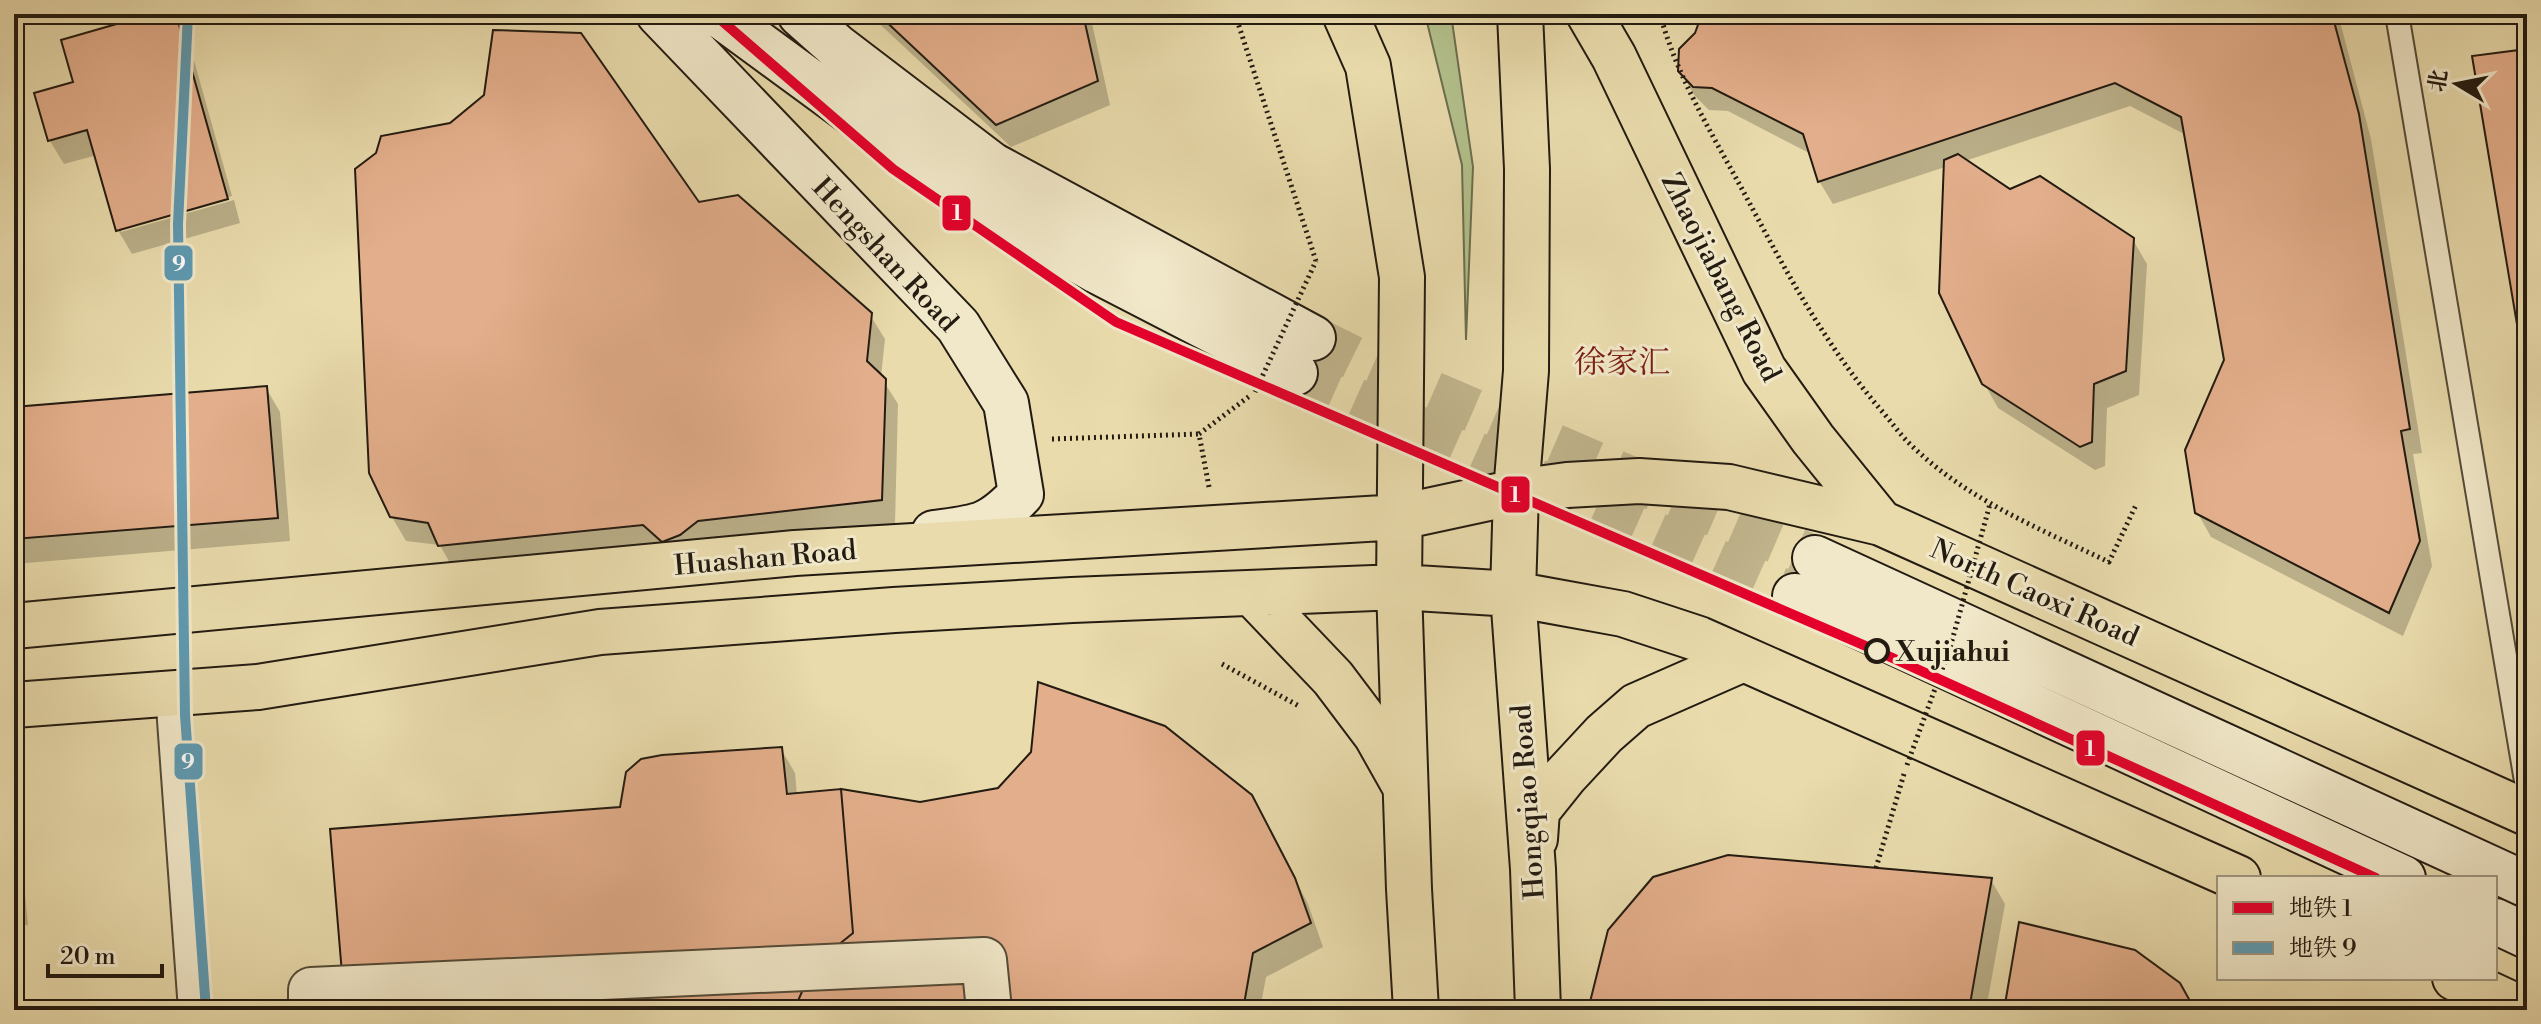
<svg xmlns="http://www.w3.org/2000/svg" width="2541" height="1024" viewBox="0 0 2541 1024" font-family="'Libre Bodoni','Noto Serif SC',serif">
	<style>
		.green { fill: #b3c18c; stroke: #6b6e4e; stroke-width: 2 }
		.shadow { fill: #0003 }
		.building { fill: #e3ae8b; stroke: #231b11; stroke-width: 2 }
		.lines { fill: none; stroke-linecap: round; stroke-linejoin: round }
		.secondary-tunnel { stroke: #c1b58d; stroke-width: 44; stroke-dasharray: 44 22; stroke-linecap: butt }
		.lane-casing { stroke: #544b38; stroke-width: 26 }
		.street-casing { stroke: #544b38; stroke-width: 48 }
		.secondary-casing { stroke: #231b11; stroke-width: 48 }
		.primary-casing { stroke: #231b11; stroke-width: 48 }
		.path { stroke: #231b11; stroke-width: 5; stroke-dasharray: 2 4; stroke-linecap: butt }
		.lane { stroke: #f1e8c9; stroke-width: 22 }
		.street { stroke: #f1e8c9; stroke-width: 44 }
		.secondary { stroke: #f1e8c9; stroke-width: 44 }
		.primary { stroke: #e9dbac; stroke-width: 44 }
		.path-bridge { stroke: #231b11; stroke-width: 5; stroke-dasharray: 2 4; stroke-linecap: butt }
		.metro-1-casing { stroke: #f1e8c9; stroke-width: 16 }
		.metro-2-casing { stroke: #f1e8c9; stroke-width: 16 }
		.metro-1 { stroke: #e4002b; stroke-width: 10 }
		.metro-2 { stroke: #5e9ab2; stroke-width: 10 }
		.stop-dot { fill: #f1e8c9; stroke: #231b11; stroke-width: 4 }
		.labels { text-anchor: middle; stroke-width: 6; stroke-linejoin: round; paint-order: stroke }
		.street-label { font-size: 28px; fill: #231b11; stroke: #f1e8c9 }
		.stop-label { font-size: 28px; font-weight: bold; fill: #231b11; stroke: #f1e8c9; text-anchor: start }
		.quarter-label { font-size: 32px; fill: #7a1f14; stroke: #f1e8c9 }
		.line-badge { stroke: #f1e8c9; stroke-width: 3 }
		.badge-label { font-size: 22px; text-anchor: middle; font-weight: bold; fill: #fff }
	</style>
	<rect width="100%" height="100%" fill="#e9dbac"/>
	<filter id="stains"><feTurbulence type="fractalNoise" baseFrequency=".0025" numOctaves="4"/><feColorMatrix values="0 0 0 0 .2 0 0 0 0 .09 0 0 0 0 .02 0 0 0 .5 -.17"/></filter>
	<radialGradient id="worn" r=".72"><stop offset=".6" stop-color="#630" stop-opacity="0"/><stop offset="1" stop-color="#630" stop-opacity=".3"/></radialGradient>
	<path class="green" d="M1425 14H1451L1473 167 1466 340 1462 165Z"/>
	<path class="shadow" d="M14 14H39L14 25Z
		M127 14H181L232 196 121 228V232L234 200 240 223 132 254 118 230 97 155 64 164 50 141 37 95 75 84 129 22Z
		M869 14H1090L1110 105 1011 147Z
		M1705 14H2338L2371 139 2422 453 2413 454 2432 566 2403 636 2211 537 2197 512 2226 360 2186 135 2130 106 1965 161 2010 191 2133 240 2147 264 2139 395 2107 408 2105 466 2095 470 1998 408 1984 383 1945 167 1833 204 1819 181 1811 154 1728 111 1709 110 1695 96 1680 71Z
		M699 205 870 315 885 339 881 377 898 404 895 524 453 569 440 545 406 541 392 517Z
		M266 388 280 412 290 541 14 564V409Z
		M781 749 795 773 797 795 920 804 1265 821 1308 904 1323 947 1266 977 1260 1010H347L622 809Z
		M14 815 18 823 28 925 14 926Z
		M1991 880 2005 904 1986 1010H1590Z"/>
	<path class="building" d="M125 14H176L228 199 116 231 87 130 48 141 34 93 73 82 61 40 127 21Z
		M878 14H1083L1098 81 996 125Z
		M1702 14H2332L2359 114 2410 429 2401 431 2420 541 2389 613 2195 513 2185 450 2224 360 2181 117 2115 83 1818 182 1803 134 1712 88 1693 87 1678 71 1679 49 1695 33Z
		M493 30 581 33 699 202 738 195 872 313 867 361 886 379 882 500 698 521 680 535 662 542 643 525 438 546 428 523 390 517 369 473 355 169 376 153 381 136 450 123 484 95Z
		M2527 49V384L2472 56Z
		M1958 154 2010 189 2040 176 2134 238 2126 371 2094 384 2092 442 2080 447 1982 384 1939 293 1944 160Z
		M267 386 278 518 14 539V407Z
		M1038 682 1165 726 1252 795 1295 878 1311 923 1253 953 1243 1010H794L804 987 837 946 853 933 841 789 920 802 998 788 1031 752Z
		M782 747 787 794 841 789 853 933 837 946 804 987 794 1010H345L330 829 620 807 626 772 641 759 662 755Z
		M1728 855 1992 878 1969 1010H1588L1608 930 1653 877Z
		M2019 922 2135 950 2180 983 2195 1010H2004Z
		M2398 1000 2430 1010H2395Z"/>
	<g class="lines">
		<path class="secondary-tunnel" d="M1313 338 1370 366 1815 558
			M1295 373 1795 596"/>
		<g class="lane-casing">
			<path id="lane" d="M2397 14 2527 787
				M167 693 190 1010"/>
		</g>
		<g class="street-casing">
			<path id="street" d="M311 1010V990L984 960 989 1010"/>
		</g>
		<g class="secondary-casing">
			<path id="secondary" d="M659 14 958 326 1006 403 1021 494C989 528 978 527 934 533
				M718 14 973 201 1097 271 1295 373
				M800 14 836 46 992 165 1313 338
				M1815 558 2527 885
				M1795 596 2403 878
				M2495 921 2527 936"/>
		</g>
		<g class="primary-casing">
			<path id="primary" d="M1345 14 1368 66 1402 277 1399 587 1409 889 1416 1010
				M1520 14 1527 169 1526 371 1516 492 1513 594 1533 869 1538 1010
				M1589 14 1614 57 1764 370 1813 439 1881 523
				M1253 594 1333 678 1376 735 1403 783
				M14 626 795 553 1400 517 1516 492 1567 485 1639 481 1729 487 1881 523 2527 813
				M14 705 258 687 600 632 894 610 1072 600 1399 587 1513 594 1623 614 1699 639 2238 878
				M1535 839 1537 811 1565 776 1604 734 1636 706 1743 659
				M2455 978 2524 1010"/>
		</g>
		<path class="path" d="M1235 14 1316 261
			M1660 14C1677 77 1711 132 1742 189 1783 266 1823 342 1880 409 1891 421 1900 435 1912 446 1968 500 2040 529 2109 562L2136 505
			M1052 439 1199 434
			M1209 487 1199 434 1251 395
			M1222 664 1299 706
			M1876 868 1904 774"/>
		<use href="#lane" class="lane"/>
		<use href="#street" class="street"/>
		<use href="#secondary" class="secondary"/>
		<use href="#primary" class="primary"/>
		<path class="path-bridge" d="M1255 392 1316 261
			M1907 765 1950 648 1990 504"/>
		<g class="metro-1-casing">
			<path id="metro-1" d="M714 14 893 169 1116 322 1875 650 2376 878"/>
		</g>
		<g class="metro-2-casing">
			<path id="metro-2" d="M188 14 178 224 185 715 206 1010"/>
		</g>
		<use href="#metro-1" class="metro-1"/>
		<use href="#metro-2" class="metro-2"/>
	</g>
	<circle class="stop-dot" cx="1877" cy="651" r="11"/>
	<g class="labels">
		<g class="street-label">
			<text transform="translate(886 254) rotate(47)" y="10">Hengshan Road</text>
			<text transform="translate(1722 277) rotate(63)" y="10">Zhaojiabang Road</text>
			<text transform="translate(765 557) rotate(-5)" y="10">Huashan Road</text>
			<text transform="translate(2035 592) rotate(24)" y="10">North Caoxi Road</text>
			<text transform="translate(1527 802) rotate(-94)" y="10">Hongqiao Road</text>
		</g>
		<g class="stop-label">
			<text x="1896" y="661">Xujiahui</text>
		</g>
		<g class="quarter-label">
			<text x="1622" y="373">徐家汇</text>
		</g>
	</g>
	<g class="line-badge">
		<rect x="941" y="194" width="31" height="38" rx="8" fill="#e4002b"/>
		<rect x="163" y="244" width="31" height="38" rx="8" fill="#5e9ab2"/>
		<rect x="1500" y="475" width="31" height="39" rx="8" fill="#e4002b"/>
		<rect x="2075" y="729" width="31" height="38" rx="8" fill="#e4002b"/>
		<rect x="173" y="742" width="31" height="39" rx="8" fill="#5e9ab2"/>
	</g>
	<g class="badge-label">
		<text x="957" y="220">1</text>
		<text x="179" y="271">9</text>
		<text x="1515" y="502">1</text>
		<text x="2090" y="756">1</text>
		<text x="188" y="769">9</text>
	</g>
	<rect width="2541" height="1024" fill="none" stroke="#e9dbac" stroke-width="48"/>
	<rect x="16" y="16" width="2509" height="992" fill="none" stroke="#231b11" stroke-width="4"/>
	<rect x="24" y="24" width="2493" height="976" fill="none" stroke="#231b11" stroke-width="2"/>
	<rect x="2217" y="876" width="280" height="104" fill="#f1e8c9" stroke="#9f967f" stroke-width="2"/>
	<rect x="2233" y="902" width="40" height="12" fill="#e4002b" stroke="#9f967f" stroke-width="2"/>
	<text x="2289" y="916" font-size="24" fill="#231b11">地铁 1</text>
	<rect x="2233" y="942" width="40" height="12" fill="#5e9ab2" stroke="#9f967f" stroke-width="2"/>
	<text x="2289" y="956" font-size="24" fill="#231b11">地铁 9</text>
	<g transform="translate(2457 84) rotate(280)" stroke="#f1e8c9" stroke-width="6" paint-order="stroke">
	<path d="M0-6L14 30L0 20L-14 30Z" fill="#231b11"/>
	<text y="-12" font-size="22" font-weight="bold" text-anchor="middle" fill="#231b11">北</text>
	</g>
	<path d="M48 964v12h114v-12" fill="none" stroke="#231b11" stroke-width="4"/>
	<text x="60" y="964" font-size="24" fill="#231b11" stroke="#f1e8c9" stroke-width="6" paint-order="stroke">20 m</text>
	<rect width="100%" height="100%" filter="url(#stains)"/>
	<rect width="100%" height="100%" fill="url(#worn)"/>
</svg>
